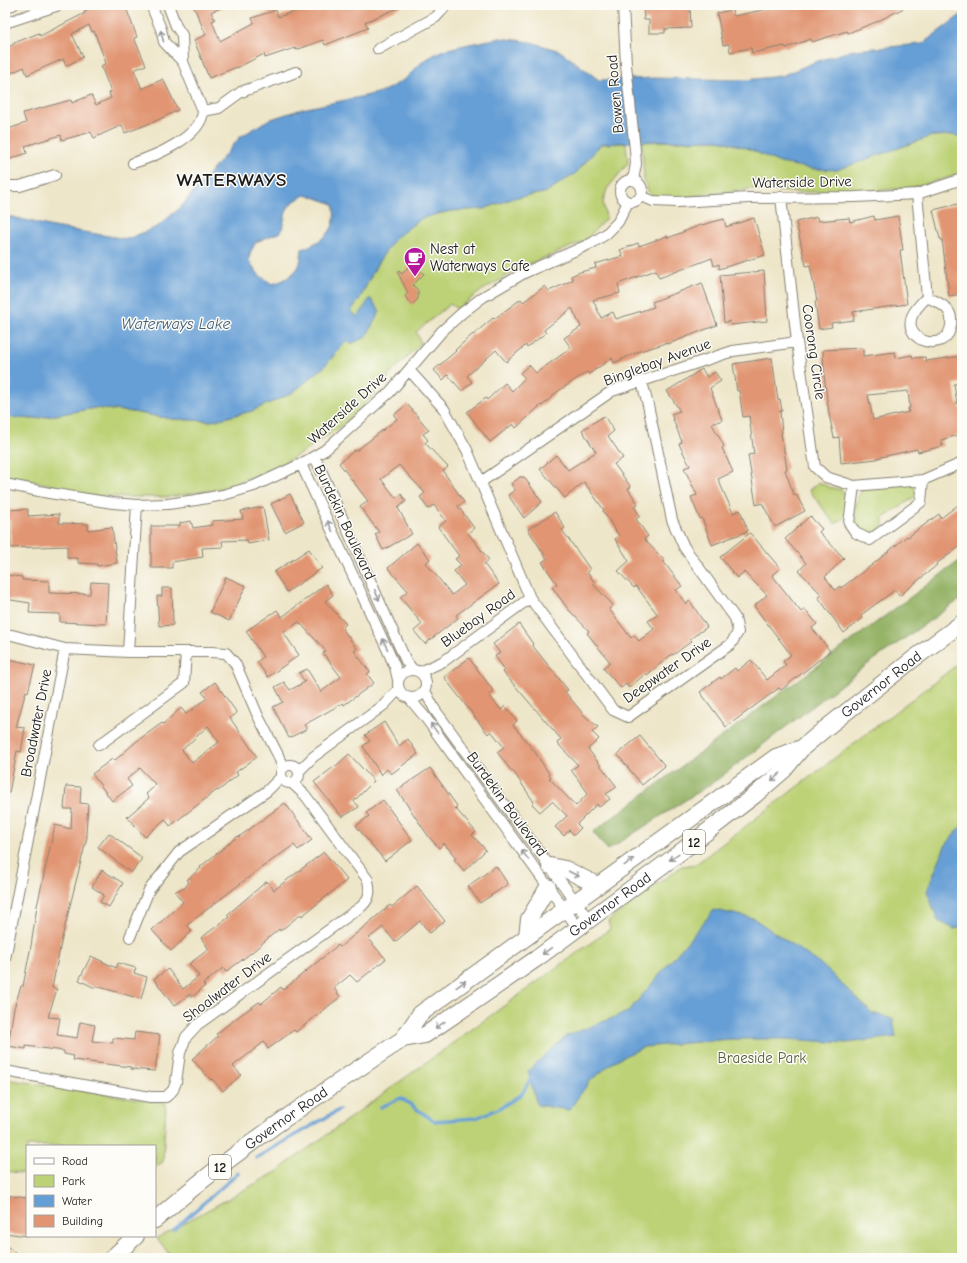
<svg xmlns="http://www.w3.org/2000/svg" width="967" height="1263" viewBox="0 0 967 1263" font-family="'Comic Neue',sans-serif">
	<style>
		.green { fill: #bdd277; stroke: #6c774a }
		.forest { fill: #96b468; stroke: #596842 }
		.water { fill: #669fd5; stroke: #415e78; fill-rule: evenodd }
		.lines { fill: none; stroke-linecap: round; stroke-linejoin: round }
		.stream { stroke: #669fd5; stroke-width: 3.5 }
		.building { fill: #e19572; fill-rule: evenodd }
		.street-casing { stroke: #858172; stroke-width: 12 }
		.primary-casing { stroke: #858172; stroke-width: 18 }
		.street { stroke: #fff; stroke-width: 10 }
		.primary { stroke: #fff; stroke-width: 16 }
		.oneway { stroke: #999 }
		.labels { text-anchor: middle; stroke-width: 3; stroke-linejoin: round; paint-order: stroke }
		.shield { fill: #fdfcf7; stroke: #605f5e; stroke-width: 1 }
		.shield-label { font-size: 14px; font-weight: bold; fill: #1c1c1c }
		.street-label { font-size: 15px; fill: #1c1c1c; stroke: #fdfcf7 }
		.poi-label { font-size: 15px; fill: #1c1c1c; stroke: #fdfcf7; text-anchor: start }
		.park-label { font-size: 15px; fill: #545c3c; stroke: #fdfcf7 }
		.water-label { font-size: 16px; font-style: italic; fill: #415e78; stroke: #fdfcf7 }
		.district-label { font-size: 19px; font-weight: bold; letter-spacing: 1px; fill: #1c1c1c; stroke: #fdfcf7 }
	</style>
	<rect width="100%" height="100%" fill="#fdfcf7"/>
	<filter id="ink" filterUnits="userSpaceOnUse"><feTurbulence type="fractalNoise" baseFrequency=".025" numOctaves="2"/><feDisplacementMap in="SourceGraphic" scale="8" xChannelSelector="R" yChannelSelector="G"/><feConvolveMatrix kernelMatrix="1 2 1 2 8 2 1 2 1" color-interpolation-filters="sRGB"/></filter>
	<filter id="wash" filterUnits="userSpaceOnUse"><feTurbulence type="fractalNoise" baseFrequency=".012" numOctaves="4" result="noise"/><feDisplacementMap in="SourceGraphic" scale="16" xChannelSelector="R" yChannelSelector="G"/><feGaussianBlur stdDeviation="0.9" result="paint"/><feColorMatrix in="noise" values="0 0 0 0 0 0 0 0 0 0 0 0 0 0 0 0 0 1.4 0 .05"/><feComposite in="paint" operator="in"/></filter>
	<g filter="url(#wash)">
		<rect width="100%" height="100%" fill="#eee6c9"/>
		<path class="green" d="M952 135 962 137V174L914 187 874 191 793 192 752 189 678 198H663L652 195 648 191 644 180 642 142 719 140 747 148 780 163 904 146 932 136Z
			M626 143 628 163 607 189 603 202 606 218 585 241 522 267 481 291 457 309 450 304 416 332 421 343 393 371 367 402 341 426 302 453 272 469 219 489 169 497H120L82 495 47 484 5 476V417L33 419 95 408 133 412 172 419 211 421 252 411 292 393 324 367 345 342 357 317 350 312 359 300 377 264 395 237 422 218 450 211 484 209 513 198 544 193 575 174 601 144Z
			M819 482 829 487 842 490 847 500 846 517 835 524 809 490Z
			M908 484 915 488 916 496 882 519 885 524 873 534H866L856 525C855 512 854 497 865 488Z
			M962 661V1258H165L169 1254 157 1238 280 1170 285 1165 610 929 608 921 682 866 696 864Z
			M5 1079 166 1103 163 1162 155 1167V1146H27V1174L5 1171Z"/>
		<path class="forest" d="M962 559V598L868 664 718 779 608 850 593 832Z"/>
		<path class="water" d="M962 14V137L952 135 932 136 837 170 813 169 780 163 747 148 719 140 653 141 601 144 575 174 544 193 513 198 484 209 450 211 422 218 395 238 377 264 359 300 351 311 358 317 370 298 380 311 366 337 353 343 345 342 324 367 292 393 252 411 211 421 172 419 133 412 95 408 33 419 5 417V217H13L53 227 127 239 157 227 181 207 240 137 268 120 302 109 365 96 384 91 405 79 423 61 443 50 469 44 500 38 531 42 560 51 599 80 655 78 745 80 781 76 815 62 853 50 922 44ZM305 195 317 198 333 204C339 230 325 240 302 249 301 254 301 261 299 266 294 275 282 282 272 284L259 275 249 261 250 253 256 242 281 232C288 210 282 207 305 195Z
			M962 825V926L955 929 938 921 927 891 945 846Z
			M714 910 753 918 822 965 872 1013 893 1019 896 1037 847 1043 785 1039H730L644 1047 616 1060 590 1081 569 1110 537 1105 528 1071 566 1036 628 1012Z"/>
		<g class="lines">
			<path class="stream" d="M381 1107 401 1098 434 1121 476 1118 500 1108 522 1094 530 1080 534 1078
				M256 1158 339 1110
				M174 1229 238 1173"/>
		</g>
		<g id="blocks">
			<path class="building" d="M100 5H125L137 37 134 38 146 65 134 70 142 89 163 79 178 110 156 121 125 133 122 125 94 138 91 132 62 140 61 135 25 146 27 153 5 161V130L26 123 23 113 71 100 72 103 91 95 96 105 111 98 109 93 111 92 101 66 106 63 94 31 92 32 89 25 72 34 83 57 66 66 63 59 27 75 24 67 5 76V49L14 44V43L39 33 40 36 85 13 84 11Z
				M193 5H228L211 12 215 20 212 21 220 41 254 23 252 18 276 10 278 17 315 5H405L365 22 368 28 325 45 323 40 296 50 295 48 265 58 264 54 237 68V67L209 78 194 40 206 35Z
				M643 5H690L691 28 665 29V33H649V20H644Z
				M771 5H910L876 22 848 33 847 31 812 42 811 39 786 48 785 46 752 53 751 48 730 52 729 44 723 45 717 13 732 10 734 16 772 8Z
				M962 203V294L949 296 942 239H940L933 210Z
				M874 216 875 220 898 216 903 250H900L907 304 853 312 854 320 831 323 832 327 819 329 815 301H817L810 265 806 266 796 222 817 217 818 221 849 218 850 222Z
				M754 218 765 255 719 269V264L714 266 712 258 659 278 656 270 618 284 620 293 593 300 601 318 613 312 616 319 654 307 652 302 702 283 717 325 668 344 667 343 640 351 614 363 612 358 589 374 587 372 557 392 542 406 541 405 516 428 513 424 490 442 467 412 486 398 487 400 505 383 512 391 525 378 520 373 529 365 536 373 571 348 564 338 581 327 572 308 544 330 546 333 527 347 526 345 506 362 496 350 467 376 472 382 462 391 448 375 443 380 434 370 456 351 455 350 473 334V335L493 318 494 319 521 299 523 302 545 286 549 291 573 280 571 276 580 272 596 268 595 264 623 256 620 250 638 243 639 246 667 236 668 238 698 226 724 219 726 227Z
				M412 263 424 274 413 285 418 290V299L412 305 405 296 408 293 398 273 399 271 402 274Z
				M764 271 767 321 731 325 730 321 724 323 720 275Z
				M863 348V356L895 352 896 358 912 355 913 358 925 357 926 361 962 356V383L954 384 957 404 959 403 962 414V434L941 440 943 446 918 452 917 449 877 458V459L841 463 839 437 834 438 829 414 824 375 823 350ZM908 391 910 408H908L909 412 873 420 868 395Z
				M772 358 778 400 780 399 782 411H780L782 433H781L787 469 785 470 794 495 796 494 805 511 775 527 762 503 756 505 748 455 754 454 749 416 743 417 739 390 737 391 733 364Z
				M702 369 707 377 715 372 721 381 710 388 722 420 712 424 724 446 722 448 733 472 718 479 733 513 740 510 748 531 712 545 702 518 700 519 691 497 697 495 684 468 690 466 679 444 682 442 671 414 680 411 667 391Z
				M407 404 429 430 423 434 428 440 425 443 448 467 443 471 464 502 458 506 474 528 468 533 489 560 484 564 499 584 456 615 458 618 425 644 414 631 422 624 400 597 408 591 388 568 417 543 430 559 426 563 452 595 465 585 454 571 461 565 455 559 459 556 438 527 446 521 434 505 428 509 420 497 425 493 399 465 381 479 396 498 401 494 406 501 398 508 412 534 383 550 375 534 379 532 360 507 368 501 339 463 355 450 356 451 397 419 394 415Z
				M604 416 614 431 608 436 623 458 614 464 631 487 628 489 638 504 634 506 640 516 636 519 648 536 644 539 664 560 663 561 682 586 676 590 686 604 690 601 707 627 690 639 692 641 673 655 672 654 647 675 646 673 629 688 626 684 621 688 603 668 610 662 587 633 589 631 568 609 552 587 557 584 542 562 547 559 528 529 555 512 565 528 562 530 590 569 587 572 595 583 593 584 613 605 609 609 631 638 634 635 639 641 654 629 648 621 658 615 636 586 634 588 618 571 629 561 615 539 619 536 603 511 604 510 584 482 565 498 540 469 556 455 568 470 596 452 582 430Z
				M520 477H524L542 502 524 518 508 495 515 490 511 484Z
				M290 494 304 522 285 532 271 504Z
				M962 502V545L936 564 937 565 899 596 895 590 861 615 863 618 844 633 818 597 822 595 799 571 806 563 785 539 810 516 822 529 819 532 844 558 825 577 835 590 840 586 841 588 872 565 907 536 908 537 939 514 941 518Z
				M263 507 269 540 248 544 247 540 222 541 223 547 202 548 203 557 172 562V568H151V526H180V523L191 521 193 528 212 525V521L243 519 241 511Z
				M28 509V516L59 514V523L88 524V530L112 527 117 563 97 566V564L78 563V558H67V546L11 548 10 520 5 521V510Z
				M750 533 780 568 772 575 801 612 805 609 817 624 812 628 830 651 781 690 779 688 726 727 700 692 720 677 721 679 735 668 737 671 751 660 767 680 786 665 783 661 791 655 754 606 767 595 744 572 737 578 720 557Z
				M309 549 322 568 287 592 274 572Z
				M5 575 22 577V580L49 581V593L90 594 91 582 108 583 106 624 60 622V614L29 613 30 603 5 599Z
				M226 577 246 586 229 621 210 612Z
				M326 584 333 595 325 601 346 624 342 628 357 649 354 651 370 672 367 674 374 683 344 705 343 703 304 725 307 729 289 738 273 707 283 702 275 687 284 682 290 690 305 682 299 673 307 669 321 692 341 677 323 653 326 651 299 622 283 632 299 655 268 677 257 662 263 657 246 631 277 610 282 617Z
				M162 588H172L173 625 159 626 157 596H162Z
				M519 624 533 644 532 645 568 690 565 692 585 716 598 727 592 732 599 739 588 749 617 787 606 794 610 799 599 807 597 804 577 824 581 828 574 835 569 830 564 836 555 827 567 816 552 801 540 812 532 804 534 802 513 771 512 772 497 752 504 747 491 731 488 734 444 677 469 658 494 692 489 695 501 710 505 706 517 721 513 725 535 752 551 777 549 778 576 806 588 793 571 770 578 765 557 743 561 739 503 672 505 670 495 656 500 653 493 644Z
				M5 658 35 665 28 692 26 691 16 727 25 728 21 752 17 751 9 793H5Z
				M215 682 237 713 230 718 257 757 236 772 238 775 218 791 217 790 170 826 165 819 145 837 127 817 149 798 146 794 156 785 140 768 127 779 132 786 112 801 92 774 112 759 114 761 137 741 162 723 163 724 181 708 186 714 207 698 202 692ZM208 726 219 742 192 763 182 750Z
				M384 722 399 746 408 739 418 754 391 774 387 769 381 775 363 746 370 741 365 735Z
				M640 736 665 766 642 785 617 754Z
				M349 754 374 781 354 801 359 807 342 817 314 782 335 766H336Z
				M430 768 457 806 455 808 476 832 472 835 486 850 464 871 454 859 456 858 444 843 439 848 429 837 397 790Z
				M66 786 81 787 80 803 88 804 86 833H87V837L62 938 52 988 57 989 48 1017 60 1018 57 1035 77 1038 80 1022 95 1025 92 1041 113 1043V1038L134 1040 135 1032 160 1035 155 1071 131 1069V1067L73 1060 74 1056 64 1054V1051L26 1046V1049L8 1046 14 1008 21 986H23L31 946 37 906 55 825 71 829 72 809H64Z
				M383 800 412 840 385 861 356 826 369 816 366 813Z
				M285 803 312 840 298 850 294 845 258 870 187 925 192 931 171 951 152 930 183 902 175 892 182 888 184 889 189 882 187 880 201 868 200 867 238 836 239 837Z
				M109 833 141 857V860L131 873 98 847Z
				M324 852 347 880 302 916 301 914 280 931 279 929 251 953 226 972 223 968 203 984 205 986 192 997 190 994 174 1006 154 979 168 969 183 989 199 976 189 964 209 949 201 938 229 917 227 915 267 881 274 890Z
				M496 866 508 884 480 903 468 886Z
				M102 870 123 883 109 907 100 902 104 895 92 887Z
				M417 886 445 921 430 933 420 921 395 942 383 927 368 939 386 959 357 982 350 975 334 988 340 997 296 1032 294 1030 268 1049 264 1042 233 1066 241 1075 223 1091 212 1079 211 1080 192 1059 218 1036 216 1034 242 1014 259 1002 261 1004 281 987 283 990 338 945 340 947 390 905 392 907Z
				M91 956 116 968 118 963 136 968 134 973 147 977 141 999 96 986 95 988 79 980Z
				M5 1195 27 1198V1236L5 1233Z
				M5 1244 20 1258H5Z"/>
		</g>
	</g>
	<g filter="url(#ink)">
		<use href="#blocks" fill-opacity="0" stroke="#858172" stroke-width="1"/>
		<g class="lines">
			<g class="street-casing">
				<path id="street" d="M151 5 161 29 164 42 183 62
					M623 5 626 65 635 150 636 164 633 180
					M5 7 13 5
					M5 23 59 5
					M378 49 436 17 443 9 444 5
					M203 111 219 108 241 92 296 72
					M133 163C153 157 202 137 203 111L183 62 182 35 176 26 168 5
					M620 191a11 11 0 1 1 22 0a11 11 0 1 1-22 0Z
					M5 186H20L55 175
					M917 194 927 297
					M641 196 653 201 677 202 749 198 855 197 917 194 962 179
					M781 197 797 342 815 467 826 477 854 486 923 480 962 463
					M927 297C933 300 941 303 946 308 950 312 952 318 951 325 948 354 902 343 912 316 915 309 922 302 927 297Z
					M409 370 444 409 467 450 530 598 613 710 628 717 731 644 738 632 735 618 684 547 672 520 648 405 642 382
					M315 457 406 661 413 670
					M301 464 388 651 395 667 398 680
					M481 482 612 391 733 351 797 342
					M5 484 49 493 113 503 137 505 168 504 196 500 223 495 254 486 301 464 325 450 390 392 442 331 462 313 483 297 524 273 592 243 606 234 618 222 628 202
					M854 486 849 523 856 533 870 540 921 502 923 480
					M12 635 65 649
					M128 652 137 505
					M398 684a14 14 0 1 1 28 0a14 14 0 1 1-28 0Z
					M420 672 444 661 530 598
					M425 691 435 710 589 920
					M409 698 425 717 578 928
					M99 745 184 683 186 652
					M281 774a9 9 0 1 1 18 0a9 9 0 1 1-18 0Z
					M299 771 313 757 384 705 398 690
					M130 937 149 890 179 852 267 791 281 777
					M5 959 65 649 128 652H211L226 653 235 663 258 716 278 755 283 768
					M5 1071 150 1097H166L173 1090 176 1082 180 1053 186 1037 197 1025 362 906C371 897 370 891 368 880L305 795 292 783"/>
			</g>
			<g class="primary-casing">
				<g id="primary">
					<path d="M550 866 565 869 597 885"/>
					<path d="M527 936 529 919 548 887"/>
					<path d="M403 1039 420 1014 776 757 802 748"/>
					<path id="s1" d="M155 1220C232 1152 318 1095 403 1039L425 1035 536 959 674 857 755 795 784 770 802 748 826 728 912 660 962 623"/>
					<path d="M112 1258 136 1236"/>
				</g>
			</g>
			<use href="#street" class="street"/>
			<use href="#primary" class="primary"/>
		</g>
		<defs><path id="oneway-shaft" d="M-6 0H5M1.5-3L5.5 0L1.5 3" fill="none" stroke-width="1.6" stroke-linecap="round" stroke-linejoin="round"/></defs>
		<g class="oneway">
			<use href="#oneway-shaft" transform="translate(162 36) rotate(-105)"/>
			<use href="#oneway-shaft" transform="translate(330 526) rotate(-115)"/>
			<use href="#oneway-shaft" transform="translate(377 595) rotate(66)"/>
			<use href="#oneway-shaft" transform="translate(385 644) rotate(-115)"/>
			<use href="#oneway-shaft" transform="translate(434 728) rotate(-126)"/>
			<use href="#oneway-shaft" transform="translate(776 777) rotate(140)"/>
			<use href="#oneway-shaft" transform="translate(525 855) rotate(-126)"/>
			<use href="#oneway-shaft" transform="translate(674 857) rotate(143)"/>
			<use href="#oneway-shaft" transform="translate(629 862) rotate(-36)"/>
			<use href="#oneway-shaft" transform="translate(574 874) rotate(27)"/>
			<use href="#oneway-shaft" transform="translate(547 951) rotate(144)"/>
			<use href="#oneway-shaft" transform="translate(461 984) rotate(-36)"/>
			<use href="#oneway-shaft" transform="translate(440 1025) rotate(146)"/>
		</g>
	</g>
	<defs>
		<g id="cafe-pin" transform="scale(1.15)"><path d="M0 17L-7.5 6A9.5 9.5 0 1 1 7.5 6Z" fill="#b5179e" stroke="#fdfcf7"/><path d="M-5.5-4.5H6V0H3Q3 3.5 0 3.5H-2.5Q-5.5 3.5-5.5 0ZM3-3.2v2h1.7v-2ZM-6 4.5H4V6H-6Z" fill="#fff"/></g>
	</defs>
	<g fill-rule="evenodd">
		<use href="#cafe-pin" x="415" y="258"/>
	</g>
	<g class="labels">
		<g class="shield">
			<rect x="683" y="830" width="22" height="24" rx="3"/>
			<rect x="209" y="1155" width="22" height="24" rx="3"/>
		</g>
		<g class="shield-label">
			<text x="694" y="847">12</text>
			<text x="220" y="1172">12</text>
		</g>
		<g class="street-label">
			<text transform="translate(615 94) rotate(-95)" y="5">Bowen Road</text>
			<text transform="translate(802 182) rotate(-1)" y="5">Waterside Drive</text>
			<text transform="translate(814 352) rotate(82)" y="5">Coorong Circle</text>
			<text transform="translate(657 362) rotate(-20)" y="5">Binglebay Avenue</text>
			<text transform="translate(347 408) rotate(-42)" y="5">Waterside Drive</text>
			<text transform="translate(345 522) rotate(65)" y="5">Burdekin Boulevard</text>
			<text transform="translate(478 618) rotate(-36)" y="5">Bluebay Road</text>
			<text transform="translate(667 670) rotate(-35)" y="5">Deepwater Drive</text>
			<text dy="5" stroke="none"><textPath href="#s1" startOffset="906">Governor Road</textPath></text>
			<text transform="translate(36 723) rotate(-79)" y="5">Broadwater Drive</text>
			<text transform="translate(507 804) rotate(54)" y="5">Burdekin Boulevard</text>
			<text dy="5" stroke="none"><textPath href="#s1" startOffset="556">Governor Road</textPath></text>
			<text transform="translate(227 987) rotate(-37)" y="5">Shoalwater Drive</text>
			<text dy="5" stroke="none"><textPath href="#s1" startOffset="166">Governor Road</textPath></text>
		</g>
		<g class="poi-label">
			<text x="430" y="254">Nest at<tspan x="430" dy="17">Waterways Cafe</tspan></text>
		</g>
		<g class="park-label">
			<text x="762" y="1063">Braeside Park</text>
		</g>
		<g class="water-label">
			<text x="176" y="329">Waterways Lake</text>
		</g>
		<g class="district-label">
			<text x="232" y="186">WATERWAYS</text>
		</g>
	</g>
	<rect width="967" height="1263" fill="none" stroke="#fdfcf7" stroke-width="20"/>
	<rect x="26" y="1145" width="130" height="92" fill="#fdfcf7" stroke="#a3a29f"/>
	<rect x="34" y="1158" width="20" height="6" fill="#ffffff" stroke="#a3a29f"/>
	<text x="62" y="1165" font-size="12" fill="#1c1c1c">Road</text>
	<rect x="34" y="1175" width="20" height="12" fill="#bdd277" stroke="#a3a29f"/>
	<text x="62" y="1185" font-size="12" fill="#1c1c1c">Park</text>
	<rect x="34" y="1195" width="20" height="12" fill="#669fd5" stroke="#a3a29f"/>
	<text x="62" y="1205" font-size="12" fill="#1c1c1c">Water</text>
	<rect x="34" y="1215" width="20" height="12" fill="#e19572" stroke="#a3a29f"/>
	<text x="62" y="1225" font-size="12" fill="#1c1c1c">Building</text>
</svg>
